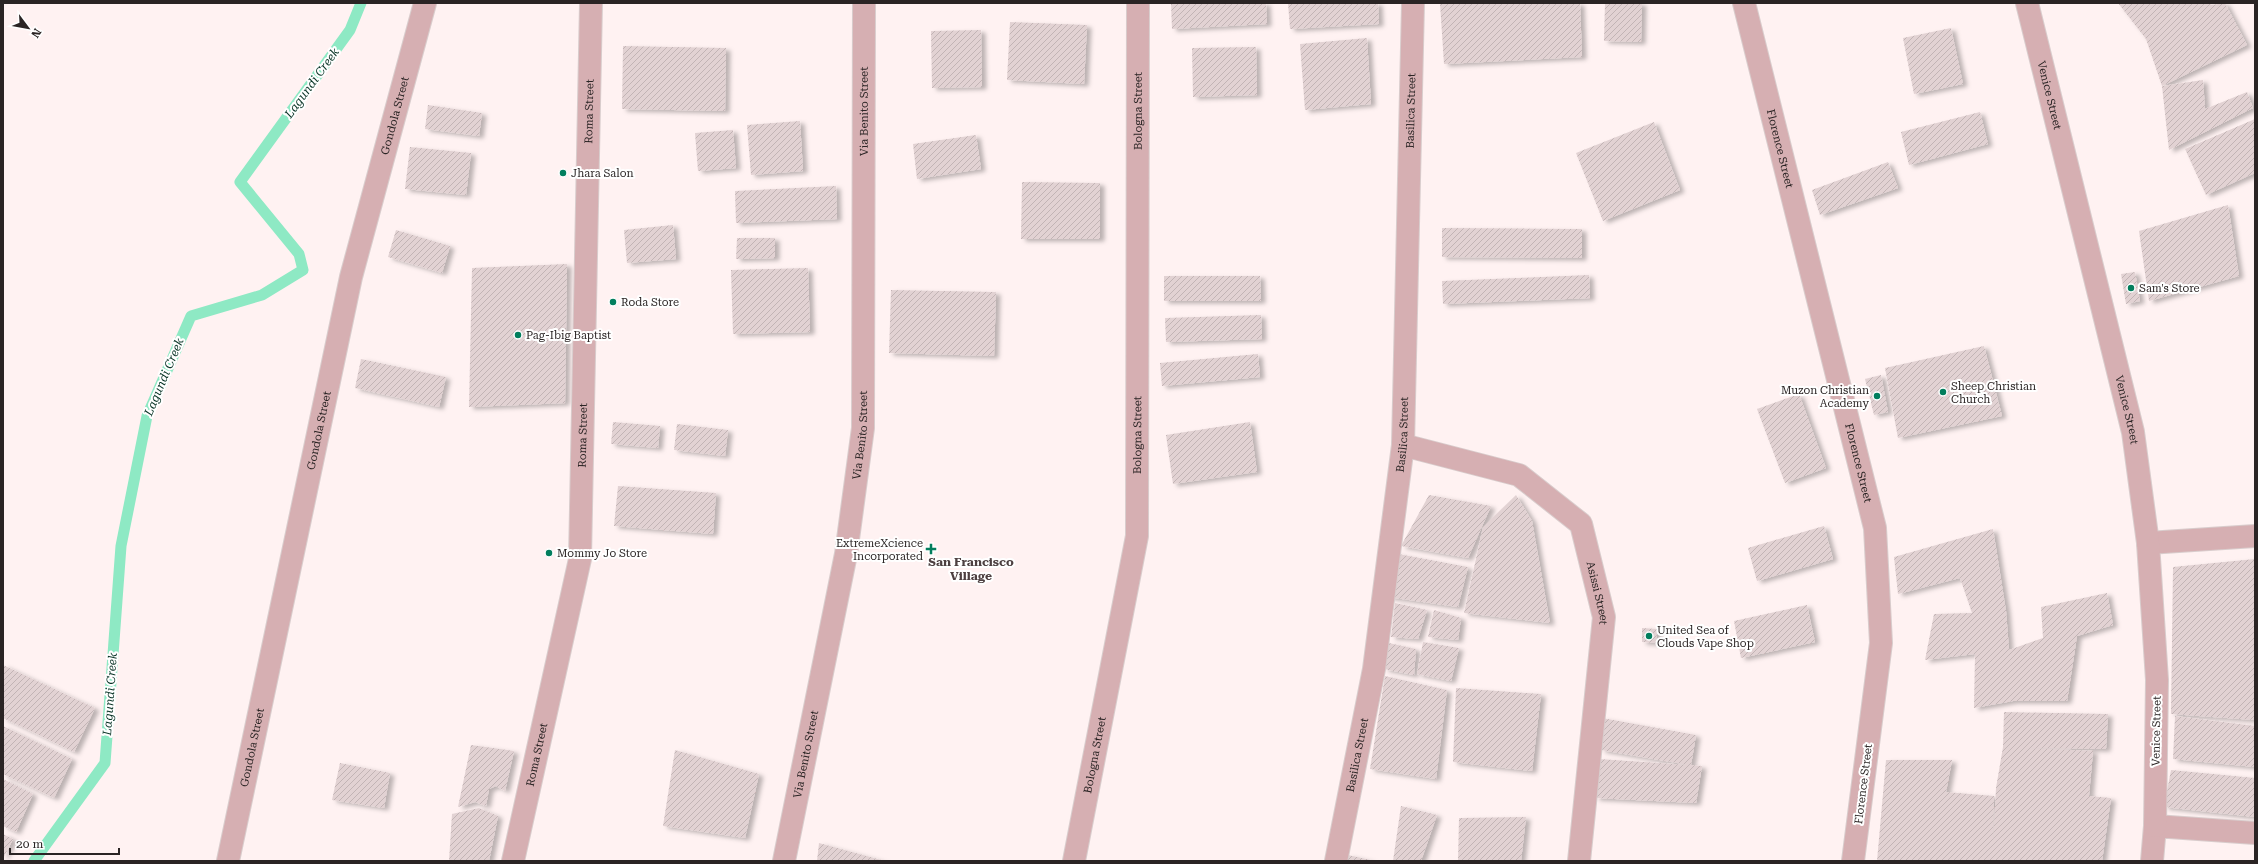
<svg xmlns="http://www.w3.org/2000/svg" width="2258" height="864" viewBox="0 0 2258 864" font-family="'Roboto Serif',serif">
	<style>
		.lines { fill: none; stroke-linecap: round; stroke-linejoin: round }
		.stream { stroke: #8ee9c4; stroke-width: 11 }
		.building { fill: url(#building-hatch); filter: url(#shadow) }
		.minor-casing { stroke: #d9cdcd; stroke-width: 24 }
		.tertiary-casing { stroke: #d9cdcd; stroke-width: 24 }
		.minor { stroke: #d6afb2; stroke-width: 22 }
		.tertiary { stroke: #d6afb2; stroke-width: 22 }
		.poi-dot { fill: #027e5d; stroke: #fff; stroke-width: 1.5 }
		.labels { text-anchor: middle; stroke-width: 4; stroke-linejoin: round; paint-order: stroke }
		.street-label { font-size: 11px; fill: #2a2424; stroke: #fff }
		.poi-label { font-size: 11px; fill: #2a2424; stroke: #fff; text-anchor: start }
		.water-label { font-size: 12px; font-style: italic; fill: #083325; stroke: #fff }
		.neighbourhood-label { font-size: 12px; font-weight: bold; fill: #4d4041; stroke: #fff }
	</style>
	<defs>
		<pattern id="building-hatch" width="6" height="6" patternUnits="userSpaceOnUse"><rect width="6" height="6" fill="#e2d2d3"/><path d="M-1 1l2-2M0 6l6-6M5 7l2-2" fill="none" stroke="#c2b4b5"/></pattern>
		<filter id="shadow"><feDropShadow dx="4.5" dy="2.5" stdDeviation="2" flood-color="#0004"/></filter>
	</defs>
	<rect width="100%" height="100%" fill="#fff2f2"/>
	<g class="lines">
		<path class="stream" d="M34 861 105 763 121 546 147 416 191 316 262 295 303 270 299 254 240 182 350 30 361 3"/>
	</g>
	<path class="building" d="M1171 3H1266L1267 24 1172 29Z
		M1288 3H1378L1379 24 1290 29Z
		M1440 3H1580L1582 57 1444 64Z
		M1605 3H1642L1641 42 1604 41Z
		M2118 3H2210L2211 5 2225 3 2247 45 2162 86 2203 80 2205 109 2247 92 2253 108 2169 150 2162 86 2146 39Z
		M1010 22 1087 25 1084 84 1007 80Z
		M1951 28 1963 84 1914 94 1903 38Z
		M981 30 982 87 932 88 931 31Z
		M1367 38 1371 104 1305 110 1300 44Z
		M623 46 726 48 725 111 622 109Z
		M1256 47 1257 95 1193 97 1192 48Z
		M428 105 482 113 479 136 425 129Z
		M1980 112 1988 144 1909 165 1901 132Z
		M2255 119V173L2206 195 2185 149Z
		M800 121 803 171 751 175 747 125Z
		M1654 122 1680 190 1603 221 1576 153Z
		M733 130 736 168 698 171 695 133Z
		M976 135 981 169 917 179 913 144Z
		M410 147 471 153 466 195 405 189Z
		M1888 162 1898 188 1820 215 1812 190Z
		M1022 182 1100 183V239H1021Z
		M836 186 837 219 736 223 735 191Z
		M2228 205 2239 276 2149 301 2139 231Z
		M673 225 676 259 627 263 624 230Z
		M1442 228 1582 229V258L1442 257Z
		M396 230 450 246 442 273 388 257Z
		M737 238H775V258L736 259Z
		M567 264 565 403 469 407 472 268Z
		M808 268 810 332 733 334 731 270Z
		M2135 272 2140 301 2126 304 2121 274Z
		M1589 275 1590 298 1443 304 1442 281Z
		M1164 276H1260L1261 301H1164Z
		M891 290 996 292 994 356 889 353Z
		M1261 315 1262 339 1166 342 1165 318Z
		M1984 346 2002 416 1898 438 1885 368Z
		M1258 354 1260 377 1162 386 1160 363Z
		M361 359 446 377 439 407 355 388Z
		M1881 375 1888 412 1874 415 1865 379Z
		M1799 394 1826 468 1785 483 1757 409Z
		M613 422 660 426 658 448 611 444Z
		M1250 422 1257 472 1173 484 1166 435Z
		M677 424 728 430 725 456 674 450Z
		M618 486 716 493 713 534 614 526Z
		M1429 495 1491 506 1468 558 1401 546Z
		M1516 495 1532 521 1550 623 1464 613 1483 527Z
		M1824 526 1833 559 1757 581 1748 548Z
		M1993 529 2006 611 2009 650 2043 638 2041 607 2107 593 2113 625 2077 636 2067 701H2013L1974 708 1975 654 1925 660 1934 614 1972 613 1960 578 1898 594 1894 557Z
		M1393 553 1468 567 1458 607 1388 597Z
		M2255 559V720L2171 714 2173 567Z
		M1395 603 1427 610 1418 639 1391 637Z
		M1807 605 1815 642 1741 658 1734 621Z
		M1434 610 1461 618 1458 640 1428 637Z
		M1642 628 1657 629 1656 643 1642 642Z
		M1423 642 1459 648 1451 681 1417 674Z
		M1389 643 1416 649 1414 675 1384 669Z
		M3 665 95 708 74 752 3 718Z
		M1385 676 1447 690 1436 779 1370 769Z
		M1456 688 1541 694 1532 771 1453 762Z
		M2004 712 2108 714 2106 749 2029 748 2093 751 2089 796 2111 798 2102 861H1877L1886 760H1952L1946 792 1994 796 1993 845 1996 788 2003 747Z
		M2175 716 2255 726V767L2173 759Z
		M1602 718 1696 735 1691 765 1702 766 1696 803 1595 798 1599 759 1689 765 1601 750Z
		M3 726 72 759 54 798 3 774Z
		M471 745 514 751 505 791 496 786 489 789 486 806 475 802 458 807Z
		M675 750 759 774 745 838 663 826Z
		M340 763 390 773 384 808 332 800Z
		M2171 770 2255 778V817L2164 807Z
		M3 779 33 794 16 832 3 826Z
		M1401 806 1437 815 1421 861H1393Z
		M479 808 498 816 489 861H449L452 814Z
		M1526 817 1521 861H1458L1459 818Z
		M3 834 13 839 3 859Z
		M819 843 885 861H817Z
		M1348 855 1371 860V861H1346Z"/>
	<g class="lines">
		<g class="minor-casing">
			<g id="minor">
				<path id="s1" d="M1744 3 1875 528 1881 643 1853 861"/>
				<path id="s2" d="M1403 445 1519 475 1581 524 1604 617 1579 861"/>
				<path d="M2148 543 2255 536"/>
				<path id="s3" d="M228 861 351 277 425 3"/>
				<path id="s4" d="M513 861 580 559 591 3"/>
				<path id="s5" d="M784 861 846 554 863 428 864 3"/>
				<path id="s6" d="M1074 861 1137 536 1138 3"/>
				<path id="s7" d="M1336 861 1374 669 1403 445 1413 3"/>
				<path d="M2152 861 2155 826 2255 833"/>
			</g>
		</g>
		<g class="tertiary-casing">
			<g id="tertiary">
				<path id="s8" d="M2027 3 2133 432 2148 543 2157 680 2155 826"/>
			</g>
		</g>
		<use href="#minor" class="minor"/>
		<use href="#tertiary" class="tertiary"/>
	</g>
	<g class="poi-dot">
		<circle cx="563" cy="173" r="4"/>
		<circle cx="2131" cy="288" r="4"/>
		<circle cx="613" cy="302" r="4"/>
		<circle cx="518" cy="335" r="4"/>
		<circle cx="1943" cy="392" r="4"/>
		<circle cx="1877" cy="396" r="4"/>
		<path d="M929 543h4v4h4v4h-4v4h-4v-4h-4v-4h4z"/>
		<circle cx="549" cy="553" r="4"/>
		<circle cx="1649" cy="636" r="4"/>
	</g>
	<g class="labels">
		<g class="street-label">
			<text dy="4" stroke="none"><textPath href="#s8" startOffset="95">Venice Street</textPath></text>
			<text dy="4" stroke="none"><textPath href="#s6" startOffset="756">Bologna Street</textPath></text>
			<text dy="4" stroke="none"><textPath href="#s7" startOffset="756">Basilica Street</textPath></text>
			<text dy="4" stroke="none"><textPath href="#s4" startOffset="757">Roma Street</textPath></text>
			<text dy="4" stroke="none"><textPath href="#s5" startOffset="757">Via Benito Street</textPath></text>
			<text dy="4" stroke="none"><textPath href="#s3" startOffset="764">Gondola Street</textPath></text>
			<text dy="4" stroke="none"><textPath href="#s1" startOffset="150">Florence Street</textPath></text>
			<text dy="4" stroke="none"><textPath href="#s8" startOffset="419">Venice Street</textPath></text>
			<text dy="4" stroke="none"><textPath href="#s3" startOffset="440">Gondola Street</textPath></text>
			<text dy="4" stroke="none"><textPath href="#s5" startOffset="433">Via Benito Street</textPath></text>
			<text dy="4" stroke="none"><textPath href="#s6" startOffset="432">Bologna Street</textPath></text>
			<text dy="4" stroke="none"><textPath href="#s7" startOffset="432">Basilica Street</textPath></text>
			<text dy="4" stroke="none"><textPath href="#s4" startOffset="433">Roma Street</textPath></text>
			<text dy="4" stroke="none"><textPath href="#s1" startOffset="474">Florence Street</textPath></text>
			<text dy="4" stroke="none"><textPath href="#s2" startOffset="270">Asissi Street</textPath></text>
			<text transform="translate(2156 731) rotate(-89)" y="4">Venice Street</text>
			<text dy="4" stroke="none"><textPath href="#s3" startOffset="116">Gondola Street</textPath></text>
			<text dy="4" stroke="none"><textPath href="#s4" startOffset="109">Roma Street</textPath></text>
			<text dy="4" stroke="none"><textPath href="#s5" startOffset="109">Via Benito Street</textPath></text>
			<text dy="4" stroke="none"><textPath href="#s6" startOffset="108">Bologna Street</textPath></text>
			<text dy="4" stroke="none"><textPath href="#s7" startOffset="108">Basilica Street</textPath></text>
			<text transform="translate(1863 784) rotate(-83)" y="4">Florence Street</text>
		</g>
		<g class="poi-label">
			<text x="571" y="177">Jhara Salon</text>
			<text x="2139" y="292">Sam's Store</text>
			<text x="621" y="306">Roda Store</text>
			<text x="526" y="339">Pag-Ibig Baptist</text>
			<text x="1951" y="390">Sheep Christian<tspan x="1951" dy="13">Church</tspan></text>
			<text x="1869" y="394" text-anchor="end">Muzon Christian<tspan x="1869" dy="13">Academy</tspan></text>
			<text x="923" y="547" text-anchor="end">ExtremeXcience<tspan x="923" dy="13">Incorporated</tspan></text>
			<text x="557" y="557">Mommy Jo Store</text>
			<text x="1657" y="634">United Sea of<tspan x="1657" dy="13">Clouds Vape Shop</tspan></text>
		</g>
		<g class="water-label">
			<text transform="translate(312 83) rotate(-54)" y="4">Lagundi Creek</text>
			<text transform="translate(164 377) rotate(-67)" y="4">Lagundi Creek</text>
			<text transform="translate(110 694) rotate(-86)" y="4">Lagundi Creek</text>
		</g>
		<g class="neighbourhood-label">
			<text x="971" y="566">San Francisco<tspan x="971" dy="14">Village</tspan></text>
		</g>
	</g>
	<rect width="2258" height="864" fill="none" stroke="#2a2424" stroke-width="8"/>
	<g transform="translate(28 28) rotate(122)" stroke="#ffffff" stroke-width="3" paint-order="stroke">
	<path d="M0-3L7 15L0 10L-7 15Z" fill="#2a2424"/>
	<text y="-6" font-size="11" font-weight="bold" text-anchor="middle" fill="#2a2424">N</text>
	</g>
	<path d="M10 848v6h109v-6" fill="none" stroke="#2a2424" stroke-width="2"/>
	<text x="16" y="848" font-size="12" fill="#2a2424" stroke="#ffffff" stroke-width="3" paint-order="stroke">20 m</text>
</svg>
